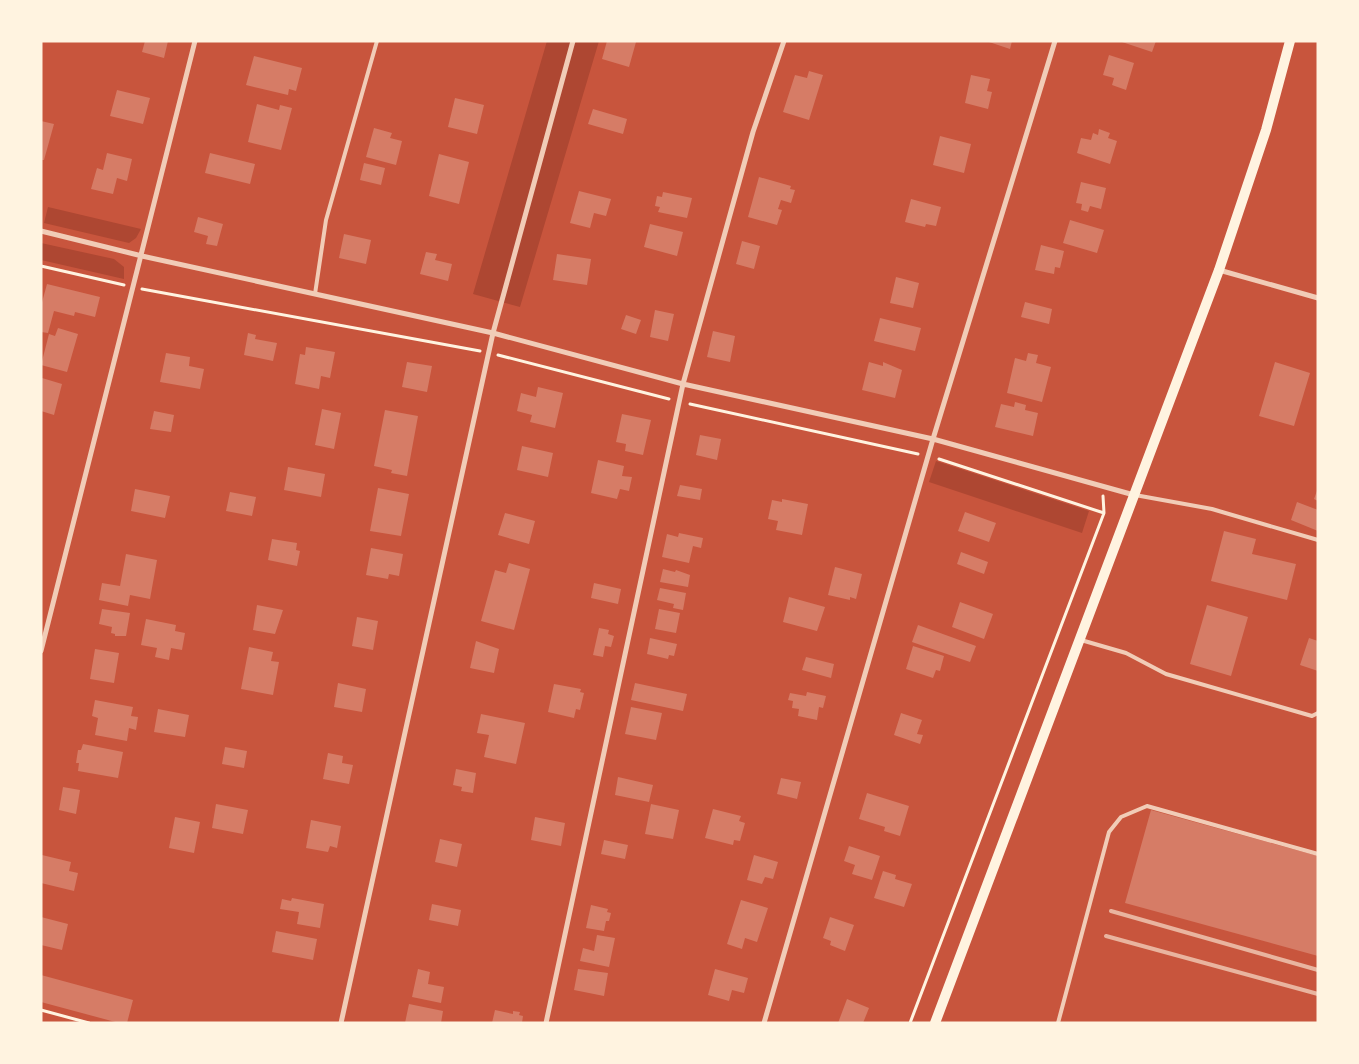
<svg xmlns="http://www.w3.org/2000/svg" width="1359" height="1064" viewBox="0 0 1359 1064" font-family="Overpass,sans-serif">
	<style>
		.green { fill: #ae4732 }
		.building { fill: #d67c66 }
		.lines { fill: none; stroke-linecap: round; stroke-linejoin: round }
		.path { stroke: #fff3e0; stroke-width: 3 }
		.service { stroke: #f1ccb7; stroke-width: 4 }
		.minor { stroke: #f1ccb7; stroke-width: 5 }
		.secondary { stroke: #fff3e0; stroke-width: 10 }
		.rail { stroke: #e9b49f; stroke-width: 4 }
	</style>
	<rect width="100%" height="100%" fill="#c8553d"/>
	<path class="green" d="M547 41H599L520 307 473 294Z
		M48 207 141 229 136 238 129 243 44 223Z
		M41 243 114 259 124 267V279L41 260Z
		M936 461 1089 511 1082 533 929 482Z"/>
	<path class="building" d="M145 41H168L164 58 142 52Z
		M607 41 636 42 629 67 602 59Z
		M986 41H1012L1010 49Z
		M1119 41H1156L1152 52Z
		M1109 55 1134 63 1126 90 1112 85 1114 78 1103 75Z
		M254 56 302 68 296 91 289 89 288 95 246 85Z
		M809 71 823 75 809 120 783 112 795 75 807 78Z
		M971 75 990 79 987 91 992 92 988 109 965 103Z
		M117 90 150 98 143 124 110 116Z
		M455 98 484 105 477 134 448 127Z
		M257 104 279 110 280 105 292 108 281 150 248 142Z
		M593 109 627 119 623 134 588 124Z
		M41 121 54 124 44 160H41Z
		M374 128 392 133 390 138 402 141 396 165 366 157Z
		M1099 129 1110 133 1108 138 1117 141 1110 164 1077 153 1081 138 1091 140 1093 133 1098 135Z
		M940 136 971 144 964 173 933 165Z
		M107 153 132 159 127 181 117 178 113 194 91 189 97 168 103 170Z
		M210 153 255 164 250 184 205 173Z
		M439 154 469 162 459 204 429 196Z
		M364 163 385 168 381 185 360 180Z
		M759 177 791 186 790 189 795 190 791 203 781 200 778 209 782 210 777 225 748 217Z
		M1081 182 1106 188 1101 209 1090 206 1088 212 1081 210 1082 204 1076 203Z
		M579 191 611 199 606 216 594 213 590 228 570 223Z
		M663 192 692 198 687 218 658 212 660 207 655 206 657 196 662 197Z
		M911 199 941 207 936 226 926 224 925 227 905 222Z
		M198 217 223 224 217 246 206 244 208 236 194 232Z
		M1070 220 1104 230 1097 253 1063 243Z
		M650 224 683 232 677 256 644 247Z
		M344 234 371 240 366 264 339 258Z
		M742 241 760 246 754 269 736 264Z
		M1041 245 1064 251 1060 268 1055 267 1054 274 1035 270Z
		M426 252 437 254 435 260 452 264 448 281 420 274Z
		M557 254 591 259 587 285 553 280Z
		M896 277 919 283 913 308 890 303Z
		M47 284 100 297 95 317 75 312 74 316 54 311 48 333 41 332V306Z
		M1025 302 1052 309 1049 324 1021 317Z
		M655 310 674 314 668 341 650 337Z
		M626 315 641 320 636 334 621 329Z
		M880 318 921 328 915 351 874 341Z
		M58 328 78 334 67 372 41 365 49 334 55 336Z
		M713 331 735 336 730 362 707 357Z
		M248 333 256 335 255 339 277 343 273 361 244 355Z
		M306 347 335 352 330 378 321 376 319 389 295 384 300 354 305 355Z
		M166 353 190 357 189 366 204 369 200 389 160 382Z
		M1028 353 1038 355 1036 363 1051 367 1042 402 1007 393 1015 358 1026 361Z
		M407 362 432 366 427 392 402 387Z
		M869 362 883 366V362L902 370 895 398 862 390Z
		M1275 362 1310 373 1294 426 1259 416Z
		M42 378 62 384 54 415 41 411Z
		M538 387 563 393 555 428 530 422 532 415 517 411 521 393 536 397Z
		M1015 402 1026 405 1025 410 1038 413 1033 436 995 427 1001 404 1014 407Z
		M322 409 341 413 334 449 315 445Z
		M385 410 418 416 407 476 391 473 392 470 374 466Z
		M154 411 174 415 171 432 150 429Z
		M622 414 651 420 643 455 625 451 626 444 616 442Z
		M700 435 721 439 717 460 696 455Z
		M522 446 553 453 548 477 517 470Z
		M598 460 624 466 622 476 632 477 629 491 620 489 617 499 591 493Z
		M288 467 325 474 321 497 284 490Z
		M680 485 702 489 700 500 677 496Z
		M378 488 409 494 401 536 370 531Z
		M1318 488V501L1314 499Z
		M135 489 170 496 165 518 131 511Z
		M230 492 256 497 252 516 226 511Z
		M782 499 808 504 802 535 776 530 778 521 768 519 772 500 782 502Z
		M1297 502 1318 510V531L1291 520Z
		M965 512 996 523 989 542 958 531Z
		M505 513 535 521 529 544 498 535Z
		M1224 531 1256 539 1252 554 1296 564 1287 600 1211 581Z
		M679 533 703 538 701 548 693 546 689 563 662 557 667 534 678 537Z
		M272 539 297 543 296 550 300 551 297 566 268 560Z
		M371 548 403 554 399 576 389 574 388 579 366 575Z
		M961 552 988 562 984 574 957 564Z
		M126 554 157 560 150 599 130 595 128 606 99 600 102 583 120 586Z
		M509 563 530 569 514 630 481 621 495 570 506 573Z
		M835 567 862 574 856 599 850 597V600L828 595Z
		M663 569 675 572 676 570 690 575 688 587 660 582Z
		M594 583 621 589 618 604 591 598Z
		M660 588 686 593 683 610 673 608 674 604 657 600Z
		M789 597 825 607 817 631 783 622Z
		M960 602 993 614 984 639 952 627Z
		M257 605 283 610 275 634 253 630Z
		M1207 605 1248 617 1231 676 1190 664Z
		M102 609 130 613 126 636H115V634L111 633 112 627 99 624Z
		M659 609 680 613 676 633 655 629Z
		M357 617 378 621 373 650 352 646Z
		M146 619 176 625 175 631 185 633 182 650 171 648 169 660 155 657 157 648 141 645Z
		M918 625 976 646 970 662 912 642Z
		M599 628 609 630 608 634 614 636 611 647 605 646 603 657 593 655Z
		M650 638 677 644 674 656 669 655 668 659 647 654Z
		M1309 638 1318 641V671L1300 665Z
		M476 641 499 649 494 673 470 668Z
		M913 646 944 656 940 671 936 670 933 678 906 669Z
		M249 647 273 652 271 661 279 662 273 695 241 689Z
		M95 649 119 653 114 683 90 679Z
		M806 657 834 664 831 678 802 670Z
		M338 683 366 689 362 712 334 707Z
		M635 683 687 694 683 711 631 700Z
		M554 684 581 689 580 692 584 693 580 710 576 709 574 718 548 712Z
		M807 692 826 696 823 708 819 707 817 720 798 716 799 709 792 708 793 701 788 700 790 693 806 696Z
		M95 700 133 707 131 716 138 717 136 730 129 728 127 741 95 735 98 718 92 716Z
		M631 707 662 713 656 740 625 734Z
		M158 709 189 715 185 737 154 732Z
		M901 713 922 720 917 734 923 735 920 744 894 735Z
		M481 714 525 723 516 764 484 757 489 735 477 733Z
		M83 744 123 752 118 778 78 771 79 763H76L78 750H81Z
		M225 747 247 751 244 768 222 764Z
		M328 753 343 756 342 763 353 765 349 784 323 779Z
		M456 769 476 773 473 793 461 791 462 787 453 785Z
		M618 777 653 785 649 802 615 795Z
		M781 778 801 782 797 799 777 794Z
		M63 787 80 790 76 814 59 810Z
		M867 793 909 806 900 836 884 831 885 827 859 819Z
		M216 804 248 810 243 834 212 828Z
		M651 804 679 810 673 839 645 834Z
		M713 809 741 816 739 821 745 823 740 841 734 840 733 845 705 838Z
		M1151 810 1318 856V956L1125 903Z
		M175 817 200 822 194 853 169 848Z
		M535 817 565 823 561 846 531 840Z
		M311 820 341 826 337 848 330 846 328 852 306 848Z
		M440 839 462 844 457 867 435 862Z
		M604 840 628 845 625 859 601 854Z
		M849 846 880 856 872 880 852 874 855 865 844 861Z
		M42 855 71 862 69 871 78 873 74 891 41 883Z
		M754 855 778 862 773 879 765 877 762 884 747 880Z
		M883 871 896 875 895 879 912 884 904 907 874 898Z
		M292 898 324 904 320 928 297 924 299 912 280 909 282 899 291 901Z
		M741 900 768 908 757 942 745 938 742 949 727 944Z
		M432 904 461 910 458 926 429 920Z
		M591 905 608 909 607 912 611 913 609 921H606L604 931 586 928Z
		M41 917 68 924 62 950 41 945Z
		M830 917 854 925 845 951 830 945 831 941 823 938Z
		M276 931 317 939 313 960 272 952Z
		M597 935 615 938 609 967 580 961 583 948 594 951Z
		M418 969 430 972 428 984 444 987 441 1003 412 997Z
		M578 969 608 973 604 996 574 990Z
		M715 969 748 978 744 993 732 990 729 1001 708 995Z
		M41 975 133 1000 127 1023H119L41 1002Z
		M847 999 869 1008 863 1023H838Z
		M409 1004 443 1011 441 1023H405Z
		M495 1010 513 1014V1011L520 1012 519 1015 523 1016 522 1023H492Z"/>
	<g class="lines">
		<path class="path" d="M41 266 124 285
			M142 289 480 351
			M498 355 669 399
			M690 404 918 454
			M939 459 1104 513
			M41 1010 89 1023
			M910 1023 1104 513 1103 496"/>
		<path class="service" d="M315 294 326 220 377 41
			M1135 495 1212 509 1318 540
			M1081 640 1126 653 1166 674 1312 716 1318 713
			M1058 1023 1109 832 1121 817 1147 806 1318 854"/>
		<path class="minor" d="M41 231 142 256 493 333 683 384 933 439 1134 495
			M1219 270 1318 298
			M41 651 195 41
			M341 1023 493 333 573 41
			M546 1023 683 384 753 132 784 41
			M764 1023 933 439 1055 41"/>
		<path class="secondary" d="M935 1023 1219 270 1266 130 1290 41"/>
		<path class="rail" d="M1111 911 1318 970
			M1106 936 1318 994"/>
	</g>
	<rect width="1359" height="1064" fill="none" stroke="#fff3e0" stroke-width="85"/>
</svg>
